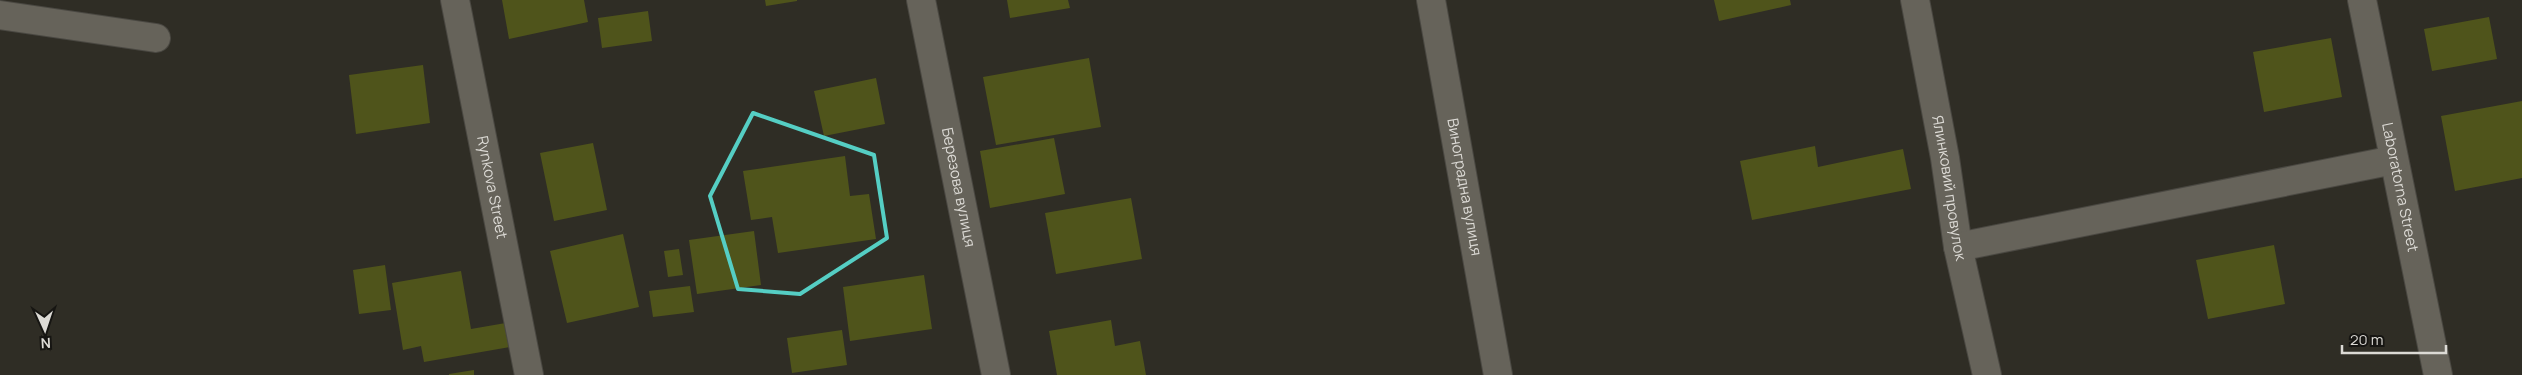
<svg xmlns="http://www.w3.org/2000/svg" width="2522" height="375" viewBox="0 0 2522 375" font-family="Manrope,sans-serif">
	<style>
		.building { fill: #4f541b }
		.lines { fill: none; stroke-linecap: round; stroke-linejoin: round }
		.minor-casing { stroke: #4a4842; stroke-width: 30 }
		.minor { stroke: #66635a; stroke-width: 28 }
		.marked { fill: none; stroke: #55cec4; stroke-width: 4; stroke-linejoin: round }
		.labels { text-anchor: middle; stroke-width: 4; stroke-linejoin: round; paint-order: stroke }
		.street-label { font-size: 15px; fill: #dcdad5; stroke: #161512 }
	</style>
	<rect width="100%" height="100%" fill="#2f2d25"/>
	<path class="building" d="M502 0H584L588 22 509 39Z
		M765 0H797V1L766 6Z
		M1007 0H1068L1070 8 1010 18Z
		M1714 0H1790L1791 5 1719 21Z
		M648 11 652 41 602 48 598 18Z
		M2489 17 2497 59 2432 71 2424 29Z
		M2331 38 2342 97 2264 112 2253 52Z
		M1089 58 1101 127 996 145 983 77Z
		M423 65 430 123 356 134 349 75Z
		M876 78 885 124 824 136 814 91Z
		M2522 101V178L2455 191 2441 116Z
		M1054 138 1065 194 990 208 980 151Z
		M593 143 607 210 554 221 540 153Z
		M1815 146 1818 167 1903 149 1911 189 1752 220 1740 161Z
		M845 156 850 196 869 194 876 239 778 253 772 217 751 220 743 171Z
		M1131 198 1142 259 1056 274 1045 213Z
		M754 231 761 285 697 294 689 240Z
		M623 234 639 307 567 323 550 251Z
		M2274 245 2285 304 2208 319 2196 260Z
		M679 249 683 275 668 277 664 251Z
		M385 265 391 310 359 314 353 270Z
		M461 271 471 329 511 322 515 346 424 362 421 346 403 350 392 283Z
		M924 275 932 329 850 341 843 287Z
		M690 286 694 312 653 317 649 291Z
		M1111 320 1115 346 1140 341 1146 375H1057L1049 331Z
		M842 330 847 365 792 373 787 338Z
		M474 370V375H449V374Z"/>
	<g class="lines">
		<g class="minor-casing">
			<g id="minor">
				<path id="s1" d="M455 0 529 375"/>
				<path id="s2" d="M921 0 996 375"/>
				<path id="s3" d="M1431 0 1498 375"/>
				<path id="s4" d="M1915 0 1945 158 1958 247 1987 375"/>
				<path id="s5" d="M2362 0 2438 375"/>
				<path d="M0 15 156 38"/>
				<path d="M1958 247 2394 160"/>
			</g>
		</g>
		<use href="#minor" class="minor"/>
	</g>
	<path class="marked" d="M753 113 874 155 887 238 800 294 738 289 710 196Z"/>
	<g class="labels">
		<g class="street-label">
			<text dy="5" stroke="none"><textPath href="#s1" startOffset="191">Rynkova Street</textPath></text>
			<text dy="5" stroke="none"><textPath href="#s2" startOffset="191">Березова вулиця</textPath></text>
			<text dy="5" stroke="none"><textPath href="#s3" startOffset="190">Виноградна вулиця</textPath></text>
			<text dy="5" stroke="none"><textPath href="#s4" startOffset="191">Ялинковий провулок</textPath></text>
			<text dy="5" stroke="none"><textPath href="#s5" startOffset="191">Laboratorna Street</textPath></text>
		</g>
	</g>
	<g transform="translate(45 330) rotate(177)" stroke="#161512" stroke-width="4" paint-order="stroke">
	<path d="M0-4L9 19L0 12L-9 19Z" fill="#dcdad5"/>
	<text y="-8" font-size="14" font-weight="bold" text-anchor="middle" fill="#dcdad5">N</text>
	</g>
	<path d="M2342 345v8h104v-8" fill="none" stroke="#dcdad5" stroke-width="2.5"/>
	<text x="2350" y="345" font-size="15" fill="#dcdad5" stroke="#161512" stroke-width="4" paint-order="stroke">20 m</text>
</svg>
